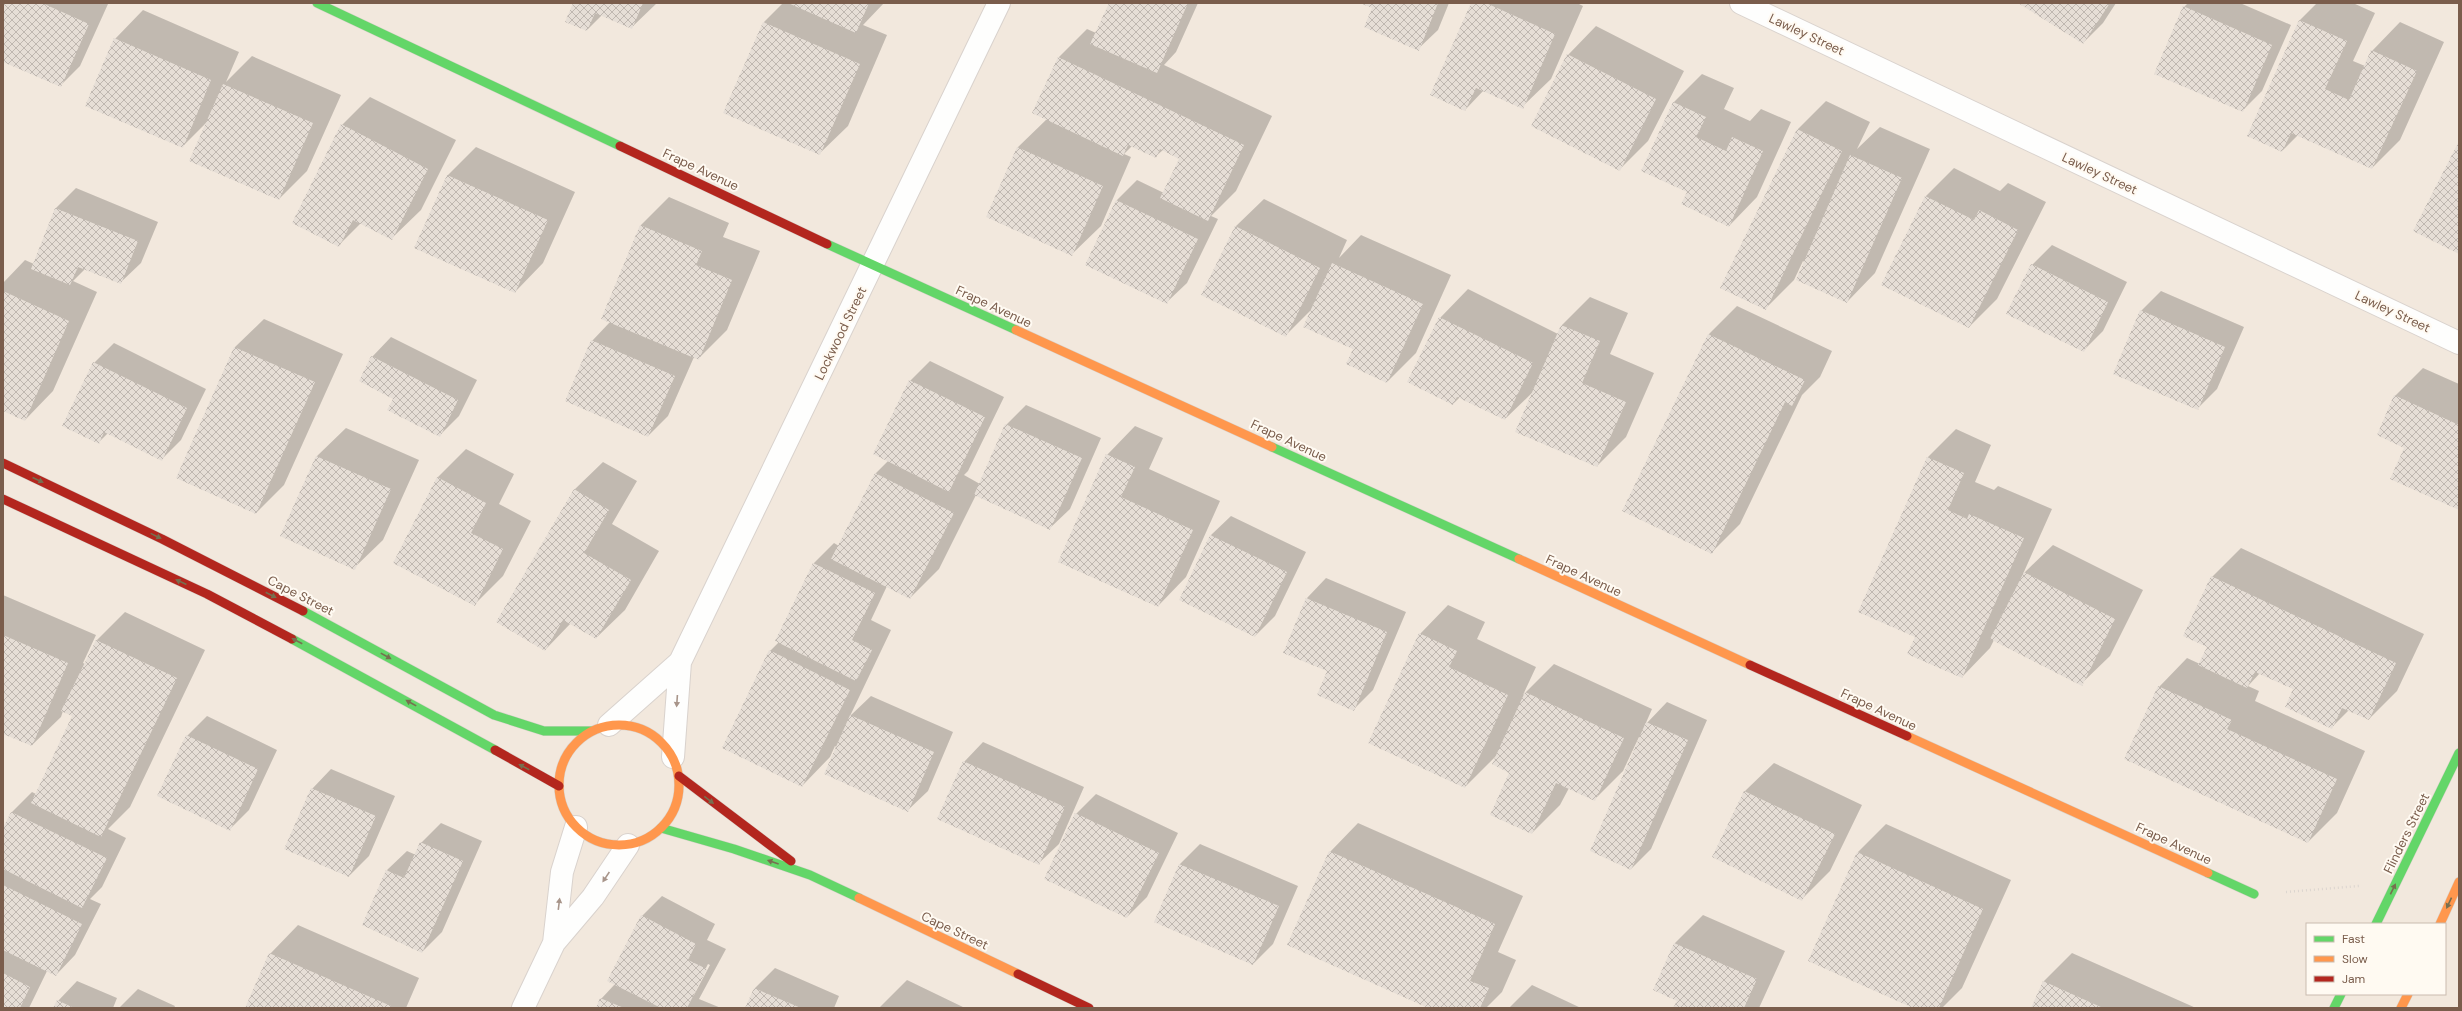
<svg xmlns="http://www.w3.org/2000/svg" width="2462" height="1011" viewBox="0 0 2462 1011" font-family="'DM Sans',sans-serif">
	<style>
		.residential { fill: #f2e8dd; fill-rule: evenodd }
		.shadow { fill: #0003; fill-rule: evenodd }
		.building { fill: url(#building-cross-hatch) }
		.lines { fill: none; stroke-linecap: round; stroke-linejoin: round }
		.street-casing { stroke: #d9d2cd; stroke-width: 24 }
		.fast-casing { stroke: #d8d1ca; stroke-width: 10 }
		.slow-casing { stroke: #d8d1ca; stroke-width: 10 }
		.jam-casing { stroke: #d8d1ca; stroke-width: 10 }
		.path { stroke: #dcd5cf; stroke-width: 2.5; stroke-dasharray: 1 3; stroke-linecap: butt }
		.street { stroke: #fefefd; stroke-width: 22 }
		.fast { stroke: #63d668; stroke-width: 9 }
		.slow { stroke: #ff974d; stroke-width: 9 }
		.jam { stroke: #b3261e; stroke-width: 9 }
		.oneway { fill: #776f50 }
		.oneway2 { fill: #a8958a }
		.labels { text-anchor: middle; stroke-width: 4; stroke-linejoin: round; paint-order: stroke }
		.street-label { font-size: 13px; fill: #7a5d4c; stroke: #fffaf2 }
	</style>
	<defs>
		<pattern id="building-cross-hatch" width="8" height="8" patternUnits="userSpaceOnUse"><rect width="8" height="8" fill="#e6ded6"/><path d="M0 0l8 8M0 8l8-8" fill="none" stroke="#bfb7b0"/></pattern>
	</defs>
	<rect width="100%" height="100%" fill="#f9f5ef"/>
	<path class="residential" d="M3 3H2459V1008H3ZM2307 924H2445V994H2307Z"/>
	<path class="shadow" d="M3 3H106L108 4 80 66 60 86 3 61Z
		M574 3H657L632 27 602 15 587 30Z
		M783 3H884L863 25 887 35 848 126 819 154 764 22Z
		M1110 3H1198L1176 52 1164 65 1272 116 1236 191 1211 216 1218 219 1187 283 1167 302 1086 264 1117 200 1137 180 1164 193 1180 158 1163 150 1156 156 1132 146 1124 154 1131 157 1101 226 1072 254 1017 148 1047 119 1033 112 1059 57 1087 29 1096 33Z
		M1363 3H1449L1438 30 1418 49 1374 7Z
		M1472 3H1577L1583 6 1551 79 1522 107 1484 90 1465 110Z
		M2020 3H2116L2103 23 2083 43Z
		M2188 3H2240L2291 25 2262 91 2242 111 2184 7Z
		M2317 3H2353L2375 13 2353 61 2365 66 2372 51 2400 22 2444 42 2400 140 2372 168 2298 135 2282 151 2248 135 2300 20Z
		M143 10 239 52 226 82 252 56 341 95 307 171 279 199 207 122 183 146 115 39Z
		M1596 26 1684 71 1648 141 1620 169 1568 55Z
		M1702 74 1734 88 1724 109 1750 121 1761 109 1791 122 1757 197 1729 226 1688 192 1643 171 1674 102Z
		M370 97 456 140 421 210 392 238 361 223 339 245 342 125Z
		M1826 101 1870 122 1857 149 1880 127 1930 149 1875 273 1847 302 1803 261 1794 280 1765 309 1721 288 1798 129Z
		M476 147 575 192 543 263 515 292 415 247 448 175Z
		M1954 168 2000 191 2008 183 2046 202 1997 299 1969 327 1883 284 1926 196Z
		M76 188 158 222 141 263 121 282 86 268 73 281 97 292 53 391 25 420 3 410V283L25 260 34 264 56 208Z
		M669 197 729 223 723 237 760 251 727 330 698 359 694 357 668 416 648 436 592 341 610 322 640 226Z
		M1264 199 1347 240 1339 258 1361 235 1451 275 1416 353 1387 382 1312 309 1285 336 1235 227Z
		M2052 245 2127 282 2103 331 2083 351 2032 265Z
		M1468 289 1558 334 1562 325 1590 297 1628 313 1610 354 1654 373 1626 437 1597 466 1534 391 1505 419 1460 397 1453 404 1440 318Z
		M2161 291 2244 327 2217 389 2197 409 2114 373 2141 311Z
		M1737 306 1832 351 1820 377 1802 395 1740 524 1711 553 1624 510 1709 334Z
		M264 319 343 354 284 485 256 513 177 478 235 347Z
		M391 337 477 380 459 416 440 435 394 398 372 357Z
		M114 343 206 389 181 440 162 459 108 433 98 443 94 363Z
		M930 361 1004 397 968 471 964 475 980 484 1006 425 1026 405 1101 438 1070 509 1050 528 976 495 939 569 910 598 887 586 871 620 891 630 850 716 871 696 953 732 928 791 908 810 835 746 830 757 802 786 770 651 779 642 777 641 814 563 834 543 839 546 875 474 888 461 910 381Z
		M2423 368 2459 384V509L2405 448 2395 396Z
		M1135 426 1163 438 1149 469 1220 501 1186 577 1158 606 1059 562 1107 455Z
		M346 428 419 460 383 540 354 568 282 535 317 456Z
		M1956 429 1991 445 1975 482 1994 490 1998 486 2052 509 2023 574 2053 545 2143 590 2110 656 2081 684 1994 640 1990 648 1962 677 1916 636 1859 611 1928 457Z
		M466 449 514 474 499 504 531 521 503 576 474 605 394 563 438 477Z
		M603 462 637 481 612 524 659 551 625 610 596 638 571 623 545 650 574 490Z
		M1231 516 1306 552 1275 616 1255 636 1211 535Z
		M2241 548 2424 634 2397 691 2369 719 2349 710 2331 728 2294 689 2260 673 2248 686 2259 691 2255 701 2365 751 2337 813 2308 842 2159 687 2187 658 2200 664 2208 646 2212 577Z
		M1326 578 1406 612 1373 690 1353 710 1307 598Z
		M3 595 96 635 83 663 85 664 97 640 125 612 205 650 130 807 108 829 126 838 102 887 90 899 101 904 75 955 56 975 47 971 29 1008H3V831L12 812 32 792 36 794 74 716 63 711 61 717 32 745 3 733Z
		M1448 605 1485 622 1477 639 1536 667 1523 695 1554 664 1652 709 1645 725 1667 702 1707 720 1651 849 1631 869 1640 738 1639 737 1623 771 1594 800 1569 788 1560 805 1532 833 1511 772 1497 755 1465 787 1420 634Z
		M207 716 277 750 249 810 229 830 187 736Z
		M983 742 1084 787 1059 844 1039 863 964 762Z
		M1774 763 1862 805 1830 871 1802 899 1713 857 1745 791Z
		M331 769 395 796 369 856 349 876 312 789Z
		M1096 794 1178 833 1147 897 1127 917 1076 814Z
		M441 823 482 841 442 932 422 952 387 870 407 851 416 855 421 843Z
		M1358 823 1523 896 1498 952 1516 960 1502 992 1486 1008H1431L1330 852Z
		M1886 824 2011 880 1962 988 1942 1008H1915L1858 852Z
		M1200 844 1298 886 1273 944 1253 964 1155 921 1180 864Z
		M662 896 715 924 707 940 726 949 699 999 721 1008H597L601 999 615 984 642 916ZM708 964 710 965 694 995H692Z
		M1703 915 1785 951 1759 1008H1675L1678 1000 1675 943Z
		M298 925 419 978 406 1008H246L270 954Z
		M2072 953 2196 1008H2032L2043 982Z
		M775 968 839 996 834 1008H746L755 988Z
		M907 980 965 1008H879Z
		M77 981 117 998 113 1008H55L58 1001Z
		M1532 985 1581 1008H1509Z
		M138 989 175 1006 174 1008H119Z"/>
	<path class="building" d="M3 3H42L89 24 61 87 3 62Z
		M573 3H643L632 29 595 13 587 31 565 22Z
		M788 3H869L856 33Z
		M1109 3H1188L1157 73 1090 44Z
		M1360 3H1438L1419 51 1364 27 1372 8Z
		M1471 3H1486L1555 34 1523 109 1476 88 1465 111 1430 95Z
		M2018 3H2110L2083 44Z
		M2183 6 2272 45 2243 112 2154 74Z
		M2299 20 2347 41 2325 89 2349 100 2371 50 2417 71 2372 169 2291 133 2282 152 2247 136Z
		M763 22 860 64 820 155 723 113Z
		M114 38 211 80 183 148 85 106Z
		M1567 54 1656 99 1620 171 1531 126Z
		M1058 57 1244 145 1208 221 1160 198 1179 159 1160 149 1156 158 1128 145 1123 156 1032 113Z
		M223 84 313 123 279 200 189 161Z
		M1673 102 1706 117 1696 137 1726 151 1732 137 1763 151 1729 227 1681 204 1687 192 1641 171Z
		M341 124 428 169 392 240 353 220 339 247 292 223Z
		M1797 129 1842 151 1766 310 1720 288Z
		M2459 141V254L2413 231Z
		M1017 147 1103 186 1072 256 986 217Z
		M1850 155 1902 178 1847 303 1796 280Z
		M447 175 548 220 515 293 414 248Z
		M1925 196 1974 220 1979 210 2018 230 1969 328 1881 285Z
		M1116 200 1198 239 1167 304 1085 265Z
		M55 208 138 241 121 284 78 267 70 285 31 269Z
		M640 225 702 251 696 265 732 280 699 360 601 319Z
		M1235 226 1320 268 1286 337 1201 295Z
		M1332 263 1423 304 1387 383 1346 364 1353 349 1303 327Z
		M2031 264 2108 302 2084 352 2006 314Z
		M3 291 69 321 25 421 3 411Z
		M2140 310 2225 347 2198 410 2113 374Z
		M1439 317 1533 363 1505 420 1457 397 1453 405 1407 382Z
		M1561 325 1600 341 1582 383 1626 402 1597 467 1515 432Z
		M1708 334 1805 380 1792 406 1785 402 1712 554 1622 511Z
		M591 340 675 376 648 437 565 401Z
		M234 347 315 382 256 514 176 478Z
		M371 356 458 400 440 437 387 410 393 399 359 381Z
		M93 362 187 408 162 461 104 432 99 444 62 426Z
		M909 380 985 417 949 492 873 454Z
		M2394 395 2459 425V510L2390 479 2404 448 2377 435Z
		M1005 424 1082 458 1050 530 974 495Z
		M1106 454 1135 467 1121 497 1193 530 1158 607 1058 562Z
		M316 456 391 489 355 570 280 536Z
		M1927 457 1964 473 1948 510 1967 519 1969 514 2024 538 1962 678 1907 654 1915 637 1858 612Z
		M875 473 954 513 910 599 831 559Z
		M437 477 486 503 471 533 503 549 475 606 393 563Z
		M574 489 609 510 584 553 631 580 596 639 563 620 545 651 496 622Z
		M1210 535 1287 572 1255 637 1179 600Z
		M813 563 875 593 852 640 872 650 856 681 775 641Z
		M2024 572 2115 619 2082 686 1990 639Z
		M2211 576 2396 663 2369 720 2342 708 2332 729 2285 707 2293 689 2255 672 2247 688 2198 665 2207 647 2183 636Z
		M1306 598 1387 632 1354 711 1317 695 1327 671 1283 653Z
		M1419 633 1457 651 1449 667 1508 695 1465 788 1368 743Z
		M3 635 68 663 32 746 3 734Z
		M96 640 177 678 101 837 31 803 72 716 61 711Z
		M769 650 850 690 802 787 722 748Z
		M2158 686 2232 720 2227 729 2337 779 2308 843 2124 759Z
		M1525 692 1624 738 1595 801 1556 783 1532 834 1490 815 1509 773 1492 764Z
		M850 715 934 752 908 812 824 774Z
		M1646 722 1688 740 1631 870 1590 851Z
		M186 735 258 769 230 831 157 796Z
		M963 761 1065 807 1039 865 937 819Z
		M311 788 376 816 349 877 284 849Z
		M1744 791 1835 834 1802 901 1712 857Z
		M11 812 107 858 82 908 3 869V828Z
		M1075 813 1159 853 1127 918 1044 879Z
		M420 842 463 861 422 953 362 925 386 870 404 878Z
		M1329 851 1495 924 1470 981 1489 988 1480 1008H1428L1287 945Z
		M1857 852 1983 909 1939 1008H1913L1808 961Z
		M1179 864 1279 906 1253 965 1154 922Z
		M3 885 82 924 56 976 3 950Z
		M641 915 696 944 688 960 707 969 687 1008H661L607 981Z
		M1674 943 1757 979 1744 1008H1673L1677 1001 1653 990Z
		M269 953 391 1006 390 1008H245Z
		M3 973 30 987 20 1008H3Z
		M2043 981 2103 1008H2031Z
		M754 988 801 1008H745Z
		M600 998 624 1008H596Z
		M57 1000 74 1008H53Z"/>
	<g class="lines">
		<g class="street-casing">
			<path id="street" d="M1741 3 2459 343
				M609 725 680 662
				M673 757 680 662 999 3
				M554 943 562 872 576 827
				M523 1008 554 943 593 897 628 845"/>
		</g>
		<g class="fast-casing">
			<path id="fast" d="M317 3 620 146
				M827 244 1016 330
				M1272 447 1519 559
				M303 611 494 715 544 731H591
				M292 639 495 750
				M661 828 734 849 810 875 859 898
				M2208 873 2254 894
				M2376 924 2459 753
				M2334 1008 2341 994"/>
		</g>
		<g class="slow-casing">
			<path id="slow" d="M1016 330 1272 447
				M1519 559 1750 665
				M559 785a60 60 0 1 1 120 0a60 60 0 1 1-120 0Z
				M1907 736 2208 873
				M859 898 1018 974
				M2440 924 2459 882
				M2401 1008 2408 994"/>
		</g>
		<g class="jam-casing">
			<path id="jam" d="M620 146 827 244
				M3 463 162 539 303 611
				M3 499 207 594 292 639
				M1750 665 1907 736
				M495 750 559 786
				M679 776 791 861
				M1018 974 1089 1008"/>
		</g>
		<path class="path" d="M2286 892 2359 886"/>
		<use href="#street" class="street"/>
		<use href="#fast" class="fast"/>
		<use href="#slow" class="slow"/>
		<use href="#jam" class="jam"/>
	</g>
	<defs><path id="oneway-solid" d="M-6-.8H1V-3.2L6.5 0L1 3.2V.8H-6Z"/></defs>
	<g class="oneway">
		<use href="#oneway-solid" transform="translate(38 480) rotate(25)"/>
		<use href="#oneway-solid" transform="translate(156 536) rotate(26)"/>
		<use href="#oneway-solid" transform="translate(181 582) rotate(-155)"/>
		<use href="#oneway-solid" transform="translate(271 595) rotate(27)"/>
		<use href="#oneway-solid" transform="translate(297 641) rotate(-152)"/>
		<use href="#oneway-solid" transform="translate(386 656) rotate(29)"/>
		<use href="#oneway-solid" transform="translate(411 703) rotate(-151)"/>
		<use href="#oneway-solid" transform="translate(524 767) rotate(-152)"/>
		<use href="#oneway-solid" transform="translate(709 800) rotate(38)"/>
		<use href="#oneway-solid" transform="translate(773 862) rotate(-161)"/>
		<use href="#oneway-solid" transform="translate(2393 889) rotate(-64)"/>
		<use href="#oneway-solid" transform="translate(2449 903) rotate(115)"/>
	</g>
	<g class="oneway2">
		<use href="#oneway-solid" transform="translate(677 701) rotate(94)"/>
		<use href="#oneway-solid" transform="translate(606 877) rotate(124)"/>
		<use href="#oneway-solid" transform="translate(559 904) rotate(-83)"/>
	</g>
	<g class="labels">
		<g class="street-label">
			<text transform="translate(1807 34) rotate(25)" y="5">Lawley Street</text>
			<text transform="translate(701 169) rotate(25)" y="5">Frape Avenue</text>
			<text transform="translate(2100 173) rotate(25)" y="5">Lawley Street</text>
			<text transform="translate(994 306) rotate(25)" y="5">Frape Avenue</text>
			<text transform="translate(2393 311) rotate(25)" y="5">Lawley Street</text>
			<text transform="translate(840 333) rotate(-64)" y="5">Lockwood Street</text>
			<text transform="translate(1289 440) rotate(25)" y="5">Frape Avenue</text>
			<text transform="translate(1584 575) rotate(25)" y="5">Frape Avenue</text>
			<text transform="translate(301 595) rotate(27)" y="5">Cape Street</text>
			<text transform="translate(1879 709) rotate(25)" y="5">Frape Avenue</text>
			<text transform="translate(2406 833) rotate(-64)" y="5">Flinders Street</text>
			<text transform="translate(2174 843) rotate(25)" y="5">Frape Avenue</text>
			<text transform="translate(955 930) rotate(25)" y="5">Cape Street</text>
		</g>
	</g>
	<rect width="2462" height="1011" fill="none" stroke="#7a5d4c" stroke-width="8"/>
	<rect x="2306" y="923" width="140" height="72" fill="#fffaf2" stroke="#cabbb0"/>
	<rect x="2314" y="936" width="20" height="6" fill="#63d668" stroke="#cabbb0"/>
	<text x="2342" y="943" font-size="12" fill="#7a5d4c">Fast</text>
	<rect x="2314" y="956" width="20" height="6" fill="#ff974d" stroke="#cabbb0"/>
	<text x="2342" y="963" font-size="12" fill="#7a5d4c">Slow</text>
	<rect x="2314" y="976" width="20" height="6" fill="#b3261e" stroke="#cabbb0"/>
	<text x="2342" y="983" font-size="12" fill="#7a5d4c">Jam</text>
</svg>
